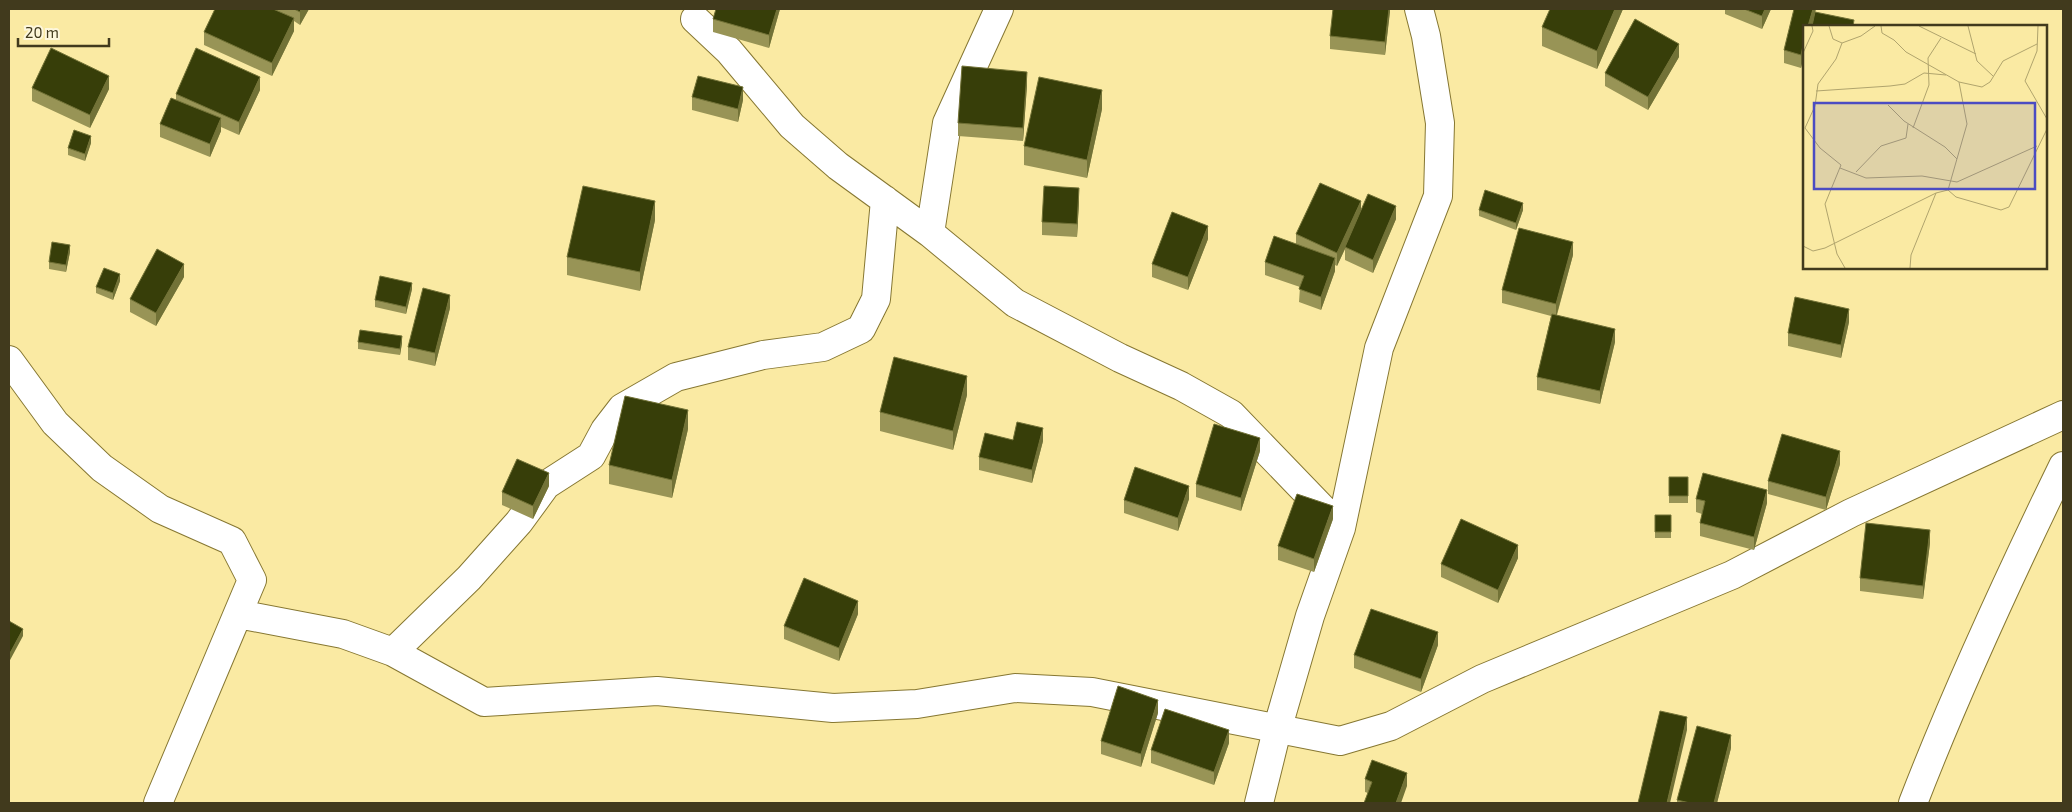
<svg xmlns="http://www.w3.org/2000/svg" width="2072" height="812" viewBox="0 0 2072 812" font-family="'Exo 2',sans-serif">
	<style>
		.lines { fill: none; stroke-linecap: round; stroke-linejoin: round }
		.minor-casing { stroke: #867732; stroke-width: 30 }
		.minor { stroke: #fff; stroke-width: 28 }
		.wall { fill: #989456 }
		.shaded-wall { fill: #727237 }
		.building { fill: #373e09; stroke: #727237 }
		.inset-road { fill: none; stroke: #b0a46d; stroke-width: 1 }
		.view { fill: #4b4cc2; fill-opacity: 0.15; stroke: #4b4cc2; stroke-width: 2.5 }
		.inset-edge { fill: none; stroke: #413a1d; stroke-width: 2.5 }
	</style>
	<rect width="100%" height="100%" fill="#faeaa3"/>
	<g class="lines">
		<g class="minor-casing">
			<path id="minor" d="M695 19 729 51 792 126 838 166 930 233 1015 303 1120 358 1181 386 1231 414 1341 528
				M930 233 947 123 999 9
				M9 360 55 423 102 468 160 509 232 541 252 580 158 803
				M238 614 343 634 393 652 484 702 657 691 833 708 917 704 1015 688 1092 692 1340 741 1391 726 1482 679 1732 575 1851 513 2063 415
				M393 652 469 578 519 522 546 485 591 456 605 430 622 408 676 377 763 355 823 347 861 329 876 299 885 200
				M1259 803 1277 730 1310 616 1341 528 1379 348 1438 196 1440 123 1426 36 1419 9
				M1913 803C1957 689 2009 577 2063 466"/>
		</g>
		<use href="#minor" class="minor"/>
	</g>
	<path class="wall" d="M215 9H309L300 25 294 21V31L272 76 204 45V32Z
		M716 9H780L769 48 713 32V19Z
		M1390 9 1385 55 1330 49V36Z
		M1623 9 1597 69 1542 46V27Z
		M1725 9H1771L1762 29 1725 14Z
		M1816 12 1854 26H1804V54L1801 68 1784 63V50Z
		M1679 57 1648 110 1605 86V73Z
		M1027 85 1023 141 958 136V123Z
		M32 88 109 89 90 128 32 101Z
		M260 90 239 135 221 127V131L210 157 160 137V124L176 100V94Z
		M692 97 743 100 738 122 692 110Z
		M1102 109 1087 178 1024 165V146Z
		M91 143 85 161 68 155V148Z
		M1079 201 1077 237 1042 235V222Z
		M1479 210H1523L1516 230 1479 216Z
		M1361 212 1396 219 1373 273 1345 260V249L1337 266 1335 265V271L1321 310 1299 302 1300 287 1265 275V262L1296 244V234Z
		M655 220 640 291 567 275V257Z
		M1208 239 1188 290 1152 277V264Z
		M70 252 66 272 49 269V262Z
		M1573 255 1557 315 1615 342 1600 404 1537 390V377L1551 316 1502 303V290Z
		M184 277 156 326 130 312V299Z
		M120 281 113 300 96 293V287Z
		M412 289 406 314 375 307V300Z
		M450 308 435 366 408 360V347Z
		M1849 322 1841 358 1788 346V333Z
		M358 342 402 343 400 355 358 349Z
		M967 395 953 450 880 431V412Z
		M688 429 672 498 609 484V465Z
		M1013 440 1043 441 1032 483 979 470V457Z
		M1260 451 1241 511 1196 497V484Z
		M1840 464 1826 510 1768 494V481Z
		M1669 477H1688V503H1669Z
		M549 486 533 519 502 505V492Z
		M1189 499 1178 531 1124 513V500Z
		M1696 499 1767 503 1754 550 1700 536V523L1702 514 1696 512Z
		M1655 515H1671V538H1655Z
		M1333 519 1314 572 1278 560V546Z
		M1930 543 1923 599 1860 591V578Z
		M1518 558 1498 603 1441 577V564Z
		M858 614 839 661 784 639V626Z
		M1438 645 1421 692 1354 668V655Z
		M1158 713 1141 767 1101 754V741Z
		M1229 743 1214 785 1151 763V750Z
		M1731 748 1717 803H1677V800Z
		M1365 779 1407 786 1368 793 1365 792Z"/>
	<path class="shaded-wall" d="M301 9H309L300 25V12Z
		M777 9H780L769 48V35Z
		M1389 9H1390V12L1385 55V42Z
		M1615 9H1623L1597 69V51Z
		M1765 9H1771L1762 29V16Z
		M1813 9H1816L1812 26H1808Z
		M294 18V31L272 76V63Z
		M1804 41V54L1801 68V55Z
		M1679 44V57L1648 110V97Z
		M1027 72V85L1023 141V128Z
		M109 76V89L90 128V115Z
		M260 77V90L239 135V122Z
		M743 87V100L738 122V109Z
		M1102 90V109L1087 178V160Z
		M221 118V131L210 157V144Z
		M91 136V143L85 161V154Z
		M1079 188V201L1077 237V224Z
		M655 201V220L640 291V272Z
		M1361 201V214L1337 266V253Z
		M1523 203V210L1516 230V223Z
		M1396 206V219L1373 273V260Z
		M1208 226V239L1188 290V277Z
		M1573 242V255L1556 317V304Z
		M70 245V252L66 272V265Z
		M1335 258V271L1321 310V297Z
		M184 264V277L156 326V313Z
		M120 274V281L113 300V293Z
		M412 283V289L406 314V307Z
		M450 295V308L435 366V353Z
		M1849 309V322L1841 358V345Z
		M1615 329V342L1600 404V391Z
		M402 336V343L400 355V349Z
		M967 376V395L953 450V431Z
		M688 410V429L672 498V480Z
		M1043 428V441L1032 483V470Z
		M1260 438V451L1241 511V498Z
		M1840 451V464L1826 510V497Z
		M549 473V486L533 519V506Z
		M1189 486V499L1178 531V518Z
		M1767 490V503L1754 550V537Z
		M1333 506V519L1314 572V559Z
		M1930 530V543L1923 599V586Z
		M1518 545V558L1498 603V590Z
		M858 601V614L839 661V648Z
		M23 629V636L9 662V655Z
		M1438 632V645L1421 692V679Z
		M1158 700V713L1141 767V754Z
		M1687 717V730L1670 803H1667Z
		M1229 730V743L1214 785V772Z
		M1731 735V748L1717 803H1714Z
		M1407 773V786L1401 803H1396Z"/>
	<path class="building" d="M215 9H273L294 18 272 63 204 32Z
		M294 9H301L300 12Z
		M716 9H777L769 35 713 19Z
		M1333 9H1389L1385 42 1330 36Z
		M1550 9H1615L1597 51 1542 27Z
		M1744 9H1765L1762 16Z
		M1794 9H1813L1808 26H1804V41L1801 55 1784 50Z
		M1815 12 1854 20 1853 26H1812Z
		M1635 19 1679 44 1648 97 1605 73Z
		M51 48 109 76 90 115 32 88Z
		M196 48 260 77 239 122 176 94Z
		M962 66 1027 72 1023 128 958 123Z
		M698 76 743 87 738 109 692 97Z
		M1039 77 1102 90 1087 160 1024 146Z
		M171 98 221 118 210 144 160 124Z
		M74 130 91 136 85 154 68 148Z
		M1320 183 1361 201 1337 253 1296 234Z
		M583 186 655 201 640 272 567 257Z
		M1044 186 1079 188 1077 224 1042 222Z
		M1485 190 1523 203 1516 223 1479 210Z
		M1368 194 1396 206 1373 260 1345 247Z
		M1172 212 1208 226 1188 277 1152 264Z
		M1519 228 1573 242 1556 304 1502 290Z
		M1274 236 1335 258 1321 297 1299 289 1304 276 1265 262Z
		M52 242 70 245 66 265 49 262Z
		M157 249 184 264 156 313 130 299Z
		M104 268 120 274 113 293 96 287Z
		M380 276 412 283 406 307 375 300Z
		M423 288 450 295 435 353 408 347Z
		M1795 297 1849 309 1841 345 1788 333Z
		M1552 314 1615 329 1600 391 1537 377Z
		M360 330 402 336 400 349 358 342Z
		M894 357 967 376 953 431 880 412Z
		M625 396 688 410 672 480 609 465Z
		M1017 422 1043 428 1032 470 979 457 985 433 1013 440Z
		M1214 424 1260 438 1241 498 1196 484Z
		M1782 434 1840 451 1826 497 1768 481Z
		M517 459 549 473 533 506 502 492Z
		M1135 467 1189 486 1178 518 1124 500Z
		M1703 473 1767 490 1754 537 1700 523 1705 501 1696 499Z
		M1669 477H1688V496H1669Z
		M1297 494 1333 506 1314 559 1278 546Z
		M1655 515H1671V532H1655Z
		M1461 519 1518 545 1498 590 1441 564Z
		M1866 523 1930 530 1923 586 1860 578Z
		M804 578 858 601 839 648 784 626Z
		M1371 609 1438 632 1421 679 1354 655Z
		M9 621 23 629 9 655Z
		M1118 686 1158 700 1141 754 1101 741Z
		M1165 709 1229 730 1214 772 1151 750Z
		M1660 711 1687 717 1667 803H1638Z
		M1697 726 1731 735 1714 803H1690L1677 800Z
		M1372 760 1407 773 1396 803H1364L1372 782 1365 779Z"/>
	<g transform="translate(1803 25)">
		<rect width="244" height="244" fill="#faeaa3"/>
		<path class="inset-road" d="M26 1 30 14 39 18 58 11 72 1M78 1 79 8 91 15 103 27 156 57 179 62 187 57 200 36 234 19M116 1 173 29M165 1 174 36 190 51M235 1 234 26 222 56 244 94M39 18 33 34 15 59 12 81 2 103 17 123 38 140 22 179 34 229 42 243M0 28 10 6 9 1M13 66 87 61 102 59 121 48 143 50M85 80 101 96 142 122 154 134M110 103 126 60 125 33 138 13M37 143 63 153 119 151 154 157 234 121M53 147 78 121 103 113 105 99M145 165 153 172 198 185 206 182 244 104M145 165 164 99 156 57M0 221 10 226 22 223 133 168M107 243 108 230 133 168 145 165"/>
		<path class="view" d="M11 78H232V164H11Z"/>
		<rect width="244" height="244" class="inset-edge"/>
	</g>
	<rect width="2072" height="812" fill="none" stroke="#413a1d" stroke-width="20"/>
	<path d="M18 38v8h91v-8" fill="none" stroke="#413a1d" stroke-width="2.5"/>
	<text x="25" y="38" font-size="15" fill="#413a1d" stroke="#fdf7dc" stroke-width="4" paint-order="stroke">20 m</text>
</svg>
